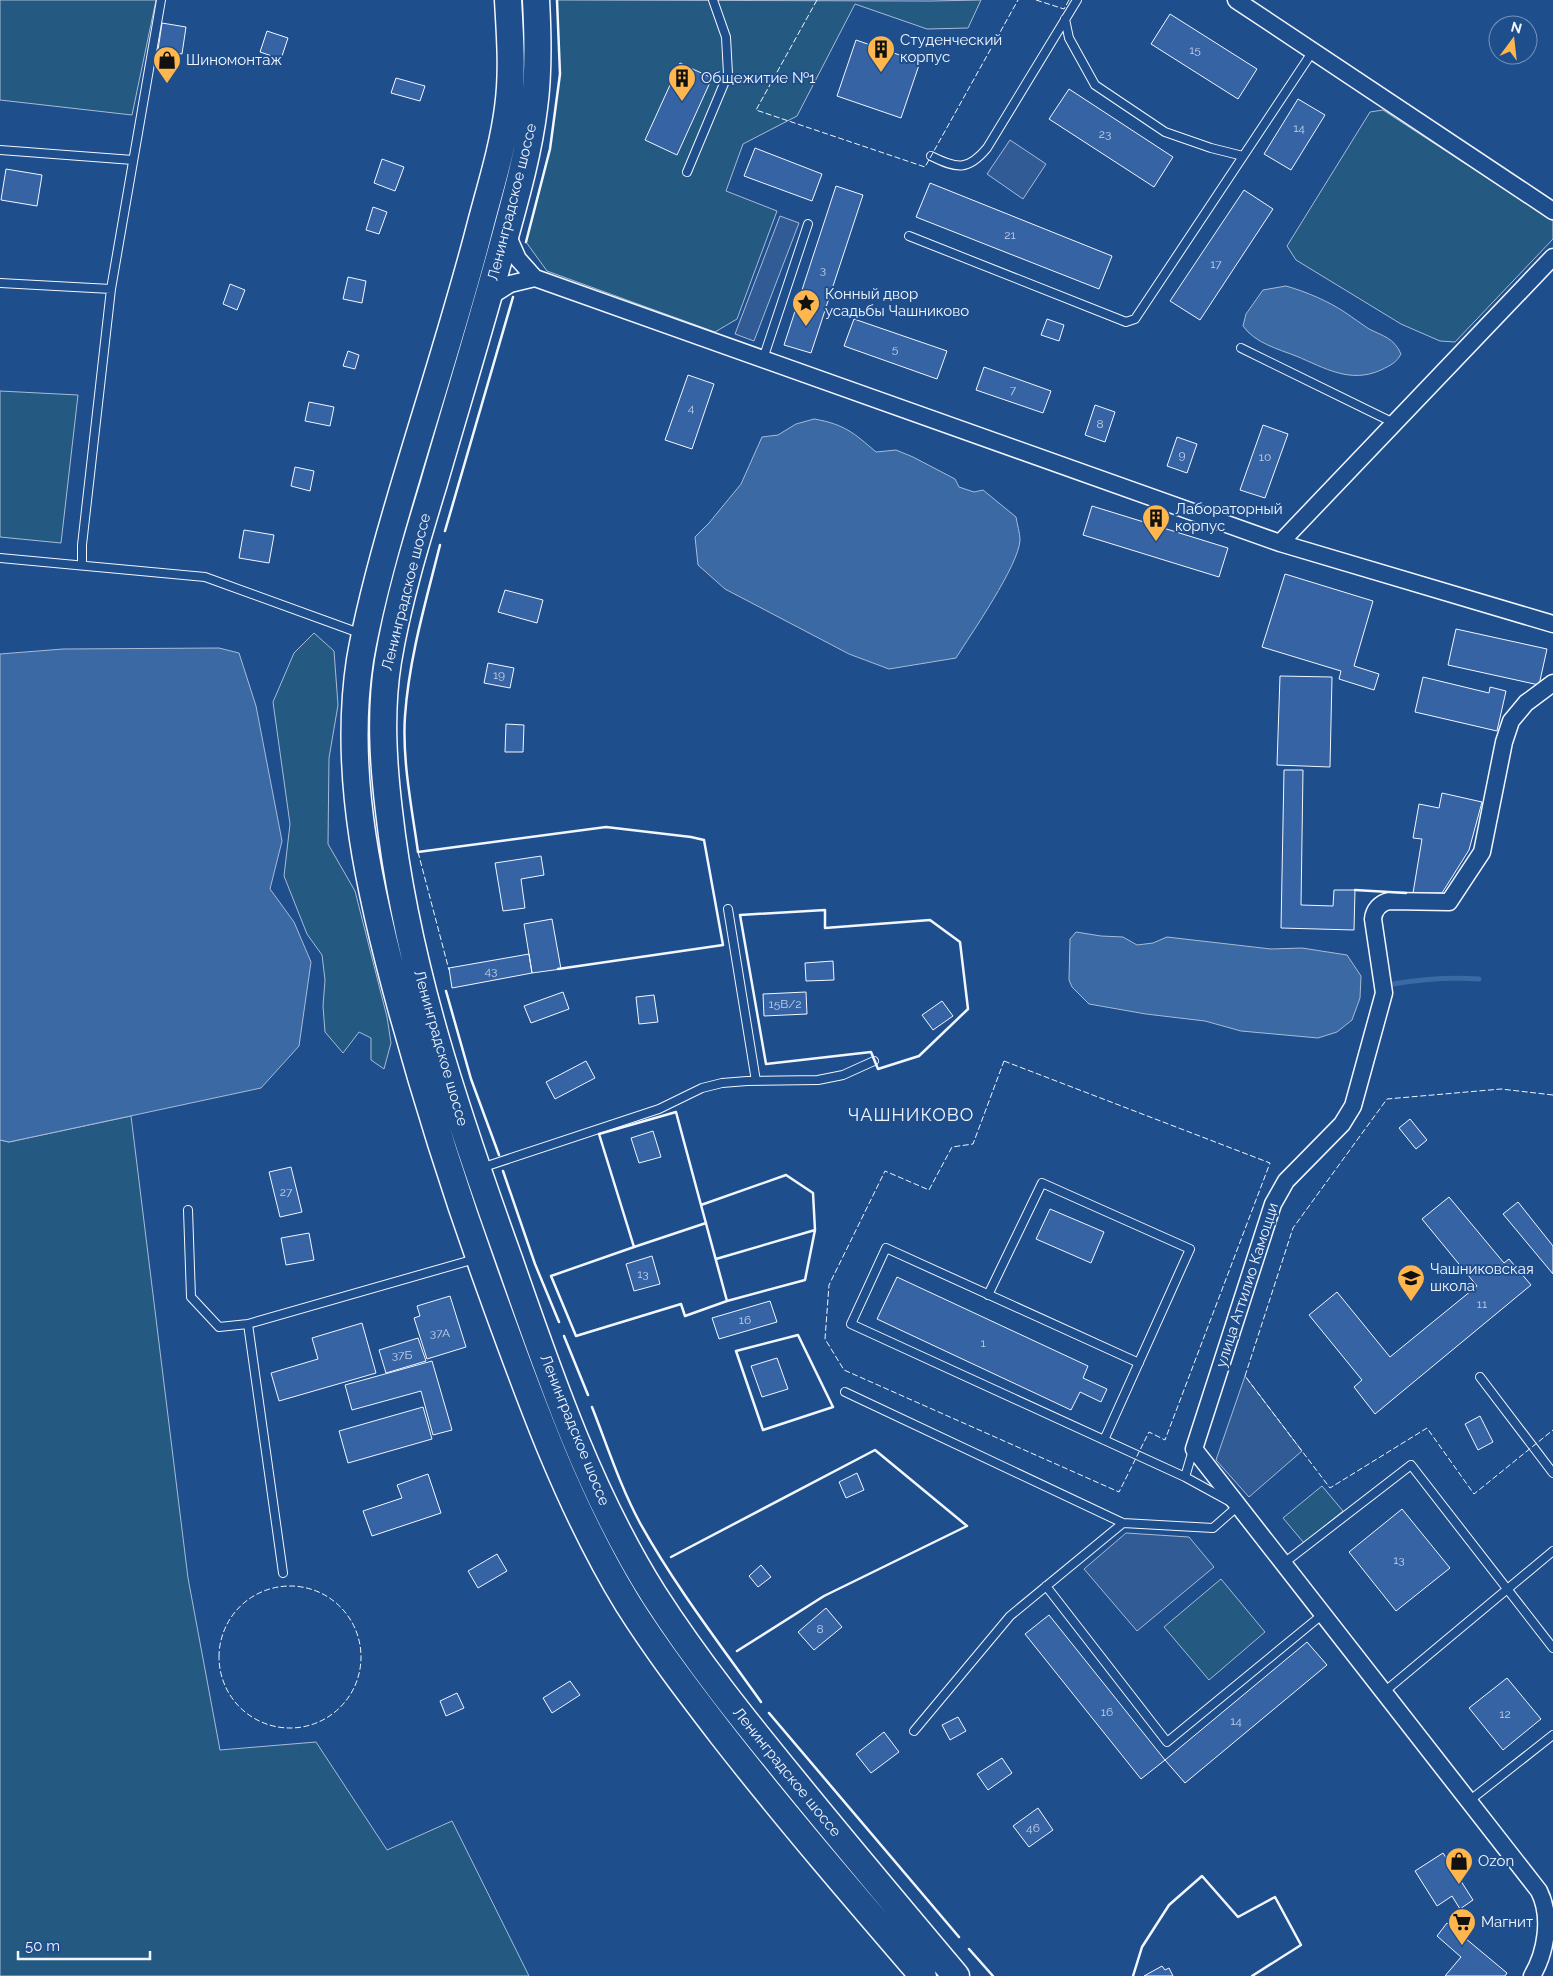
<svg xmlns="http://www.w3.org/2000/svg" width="1553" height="1976" viewBox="0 0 1553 1976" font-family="Raleway,sans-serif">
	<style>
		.green { fill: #245a82; stroke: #a8bbd7 }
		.parking { fill: #305b95; stroke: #a8bbd7 }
		.water { fill: #3b69a3; stroke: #a8bbd7 }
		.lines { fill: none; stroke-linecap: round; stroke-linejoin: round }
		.stream { stroke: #3b69a3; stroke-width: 5 }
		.building { fill: #3563a3; stroke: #f2f6ff }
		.service-casing { stroke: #f2f6ff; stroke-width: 10 }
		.minor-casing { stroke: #f2f6ff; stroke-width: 19 }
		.trunk-casing { stroke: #f2f6ff; stroke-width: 29 }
		.service { stroke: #1f4e8c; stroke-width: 8 }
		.minor { stroke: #1f4e8c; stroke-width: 16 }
		.trunk { stroke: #1f4e8c; stroke-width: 26 }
		.fence { stroke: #f2f6ff; stroke-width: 1; stroke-dasharray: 6 2.5; stroke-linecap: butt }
		.wall { stroke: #f2f6ff; stroke-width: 2.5 }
		.labels { text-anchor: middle; stroke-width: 4; stroke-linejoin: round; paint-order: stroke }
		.number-label { font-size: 12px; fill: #c3d1e8 }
		.poi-label { font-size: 15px; fill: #f2f6ff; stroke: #1f4e8c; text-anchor: start }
		.street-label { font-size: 15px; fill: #f2f6ff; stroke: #1f4e8c }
		.quarter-label { font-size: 18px; letter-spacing: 1px; fill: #f2f6ff; stroke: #1f4e8c }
	</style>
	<rect width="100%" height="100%" fill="#1f4e8c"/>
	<path class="green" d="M0 0H156L132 115 0 100Z
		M557 0 931 1 981 0 968 28 927 29 855 4 797 116 743 144 726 191 777 211 737 319 715 332 547 271 526 242 550 149 560 74Z
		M1383 110 1553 221V239L1455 342 1440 341 1401 324 1296 260 1287 246 1370 112Z
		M0 391 78 395 61 543 0 537Z
		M314 633 334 651 338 705 329 758 328 844 355 891 387 1017 391 1043 384 1069 371 1060V1038L359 1032 343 1053 325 1032 323 1006 325 980 322 955 307 934 284 876 290 824 273 702 294 653Z
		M131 1116 188 1578 220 1750 316 1742 387 1850 452 1821 529 1976H0V1140L9 1142Z
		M1322 1486 1343 1511 1304 1543 1283 1518Z
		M1221 1579 1265 1632 1209 1680 1164 1627Z"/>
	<path class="parking" d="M1010 140 1046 164 1023 199 987 174Z
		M780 216 799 223 754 341 735 334Z
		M1245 1376 1302 1451 1249 1497 1216 1460Z
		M1126 1533 1189 1537 1214 1567 1137 1631 1084 1569Z"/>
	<path class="water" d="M1286 286C1307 292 1328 301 1346 313 1354 318 1361 324 1369 329 1383 336 1394 338 1401 354 1396 363 1391 365 1381 370 1350 384 1325 368 1296 356 1278 349 1255 343 1243 326L1246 314 1263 290Z
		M814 419C844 424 854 433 876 452L896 450 913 457 955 479 959 487 974 492 983 490 1016 517C1017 524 1020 533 1020 540 1019 565 971 634 956 658L889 669 849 654 725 589 698 565 695 537 709 523 741 484 762 437 778 435 796 424Z
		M219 648 239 653 256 706 282 841 270 889 294 922 311 962 299 1046 261 1088 9 1142 0 1140V654L63 649Z
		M1076 932 1101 936 1123 937 1137 945 1153 943 1167 937 1271 949 1302 948 1347 955 1361 976 1360 998 1352 1020 1337 1032 1318 1038 1241 1031 1205 1021 1146 1014 1089 1004 1072 987 1069 980 1070 939Z"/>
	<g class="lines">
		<path class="stream" d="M1393 984C1422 979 1449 977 1479 979"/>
	</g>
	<path class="building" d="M1170 14 1257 69 1238 99 1151 44Z
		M162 23 186 27 182 54 158 50Z
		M267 31 288 38 281 59 260 52Z
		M856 40 920 62 901 118 837 96Z
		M680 63 712 78 677 155 645 140Z
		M396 78 425 86 420 101 391 93Z
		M1069 89 1173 157 1154 187 1049 119Z
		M1298 99 1325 115 1291 170 1264 154Z
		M755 148 822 174 812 201 744 176Z
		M382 159 404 167 395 191 374 183Z
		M6 169 42 175 37 206 1 200Z
		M930 183 1112 256 1099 289 916 217Z
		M836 186 863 195 811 353 784 345Z
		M1244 190 1273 209 1200 320 1170 301Z
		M373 207 387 212 379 234 366 230Z
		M348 277 366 281 362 303 343 299Z
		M230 284 245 290 237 310 223 304Z
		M854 319 947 351 937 379 844 346Z
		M1047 319 1064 325 1059 341 1041 335Z
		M348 351 359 355 355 369 343 366Z
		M984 367 1051 391 1043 413 976 390Z
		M688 375 714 384 692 449 665 440Z
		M309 402 334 407 330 426 305 421Z
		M1095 405 1115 412 1105 442 1085 435Z
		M1263 425 1288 434 1265 498 1240 490Z
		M1177 437 1197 444 1187 473 1167 466Z
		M295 467 314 471 310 491 291 486Z
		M1092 506 1228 548 1219 577 1083 535Z
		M244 530 274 535 269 563 239 558Z
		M1285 574 1373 601 1354 666 1379 674 1374 690 1339 679 1341 671 1262 647Z
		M505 590 543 600 537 623 498 612Z
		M1456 629 1547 649 1539 685 1448 665Z
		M488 663 514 668 510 688 484 683Z
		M1280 676 1332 677 1330 767 1277 765Z
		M1423 677 1489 693 1490 687 1506 691 1497 731 1415 712Z
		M506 724 524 725 523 752H505Z
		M1284 770H1303L1301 905 1333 906 1334 890H1355L1354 930 1281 928Z
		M1442 793 1482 802 1469 850 1442 893H1413L1422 839 1413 838 1419 804 1439 808Z
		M541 856 544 875 521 879 525 908 503 911 495 863Z
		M552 919 561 969 532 973 524 924Z
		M529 954 532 973 452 988 449 968Z
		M833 961 834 980 806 981 805 963Z
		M563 992 569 1009 531 1023 524 1006Z
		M806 992 807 1014 764 1016 763 994Z
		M654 995 658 1022 639 1024 636 997Z
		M942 1001 953 1016 933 1030 922 1015Z
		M586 1061 595 1078 555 1099 546 1082Z
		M1410 1119 1427 1140 1416 1149 1399 1128Z
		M653 1131 661 1157 639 1163 631 1138Z
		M291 1167 302 1212 280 1217 269 1172Z
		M1449 1197 1504 1263 1509 1259 1531 1285 1375 1414 1354 1387 1362 1380 1309 1315 1337 1292 1390 1357 1477 1286 1422 1219Z
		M1518 1202 1553 1246V1274L1503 1214Z
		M1050 1209 1104 1232 1091 1263 1036 1239Z
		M309 1233 314 1260 286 1265 281 1238Z
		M652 1256 660 1284 634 1291 626 1264Z
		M897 1277 1088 1366 1083 1378 1107 1389 1101 1402 1080 1392 1071 1410 877 1319Z
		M450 1296 466 1347 427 1359 414 1318 420 1316 417 1306Z
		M770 1301 777 1322 719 1339 712 1318Z
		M362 1323 376 1373 279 1401 271 1373 318 1359 312 1338Z
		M418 1338 426 1361 386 1373 379 1350Z
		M777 1358 788 1389 762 1397 751 1366Z
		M432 1361 452 1430 433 1435 421 1391 352 1410 345 1385Z
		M423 1407 432 1439 348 1463 339 1431Z
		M1480 1416 1493 1442 1478 1450 1465 1424Z
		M857 1473 864 1490 846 1498 839 1482Z
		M428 1474 441 1513 372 1536 363 1511 402 1498 397 1485Z
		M1402 1509 1450 1568 1396 1611 1349 1552Z
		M497 1554 507 1571 478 1588 468 1571Z
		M761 1565 771 1577 758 1587 749 1576Z
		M826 1608 842 1627 814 1650 798 1632Z
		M1049 1615 1165 1760 1141 1779 1025 1634Z
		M1307 1642 1327 1665 1185 1783 1165 1760Z
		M1507 1678 1541 1719 1503 1750 1469 1708Z
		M570 1681 580 1695 552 1713 543 1698Z
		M457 1693 464 1708 446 1716 440 1701Z
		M958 1717 966 1731 950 1740 942 1725Z
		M884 1732 899 1752 871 1773 856 1754Z
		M1002 1758 1012 1773 988 1790 977 1774Z
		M1038 1808 1053 1830 1029 1847 1013 1826Z
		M1443 1853 1473 1900 1460 1909 1452 1896 1437 1906 1415 1871Z
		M1447 1923 1507 1973 1505 1976H1445L1461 1957 1437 1936Z
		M1162 1966 1165 1970 1169 1968 1173 1976H1144Z"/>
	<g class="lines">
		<g class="service-casing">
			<path id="service" d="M1065 19 1069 38 1095 85 1165 132 1211 148 1243 156
				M0 150 133 160
				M931 156C957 169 968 171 987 148L1077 0
				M687 172 728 74 726 37 713 0
				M909 236 1126 322 1135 319 1313 51
				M0 283 111 289
				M1241 348 1394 423
				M763 359 808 224
				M0 558 205 577 362 634
				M82 565V545L111 289 161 0
				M728 909 756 1081
				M481 1168 659 1109 702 1088 722 1083 747 1081 818 1080 843 1075 874 1061
				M188 1210 191 1297 219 1327 248 1324 475 1259
				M988 1295 1042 1183 1190 1249 1104 1440
				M248 1324 283 1573
				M1480 1377 1553 1473
				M845 1392 1123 1523 1213 1528 1238 1506 1185 1477 851 1324 886 1248 1139 1363
				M1185 1477 1193 1450
				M1284 1563 1411 1465 1553 1648
				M1046 1586 1167 1742 1323 1614
				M1384 1692 1553 1551
				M914 1731 1010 1616 1123 1523
				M1469 1801 1553 1735"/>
		</g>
		<g class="minor-casing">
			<path id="minor" d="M1236 0 1553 211
				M506 232 518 259 535 278 1280 543 1553 257
				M488 298 510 284 535 278
				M1280 543 1553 624
				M1532 1976C1546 1952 1552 1917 1539 1891L1194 1449 1273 1204 1286 1181 1342 1124 1353 1106 1384 993 1373 919C1374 910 1380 903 1389 901L1449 902 1482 852 1504 742 1511 721 1526 703 1553 683"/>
		</g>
		<g class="trunk-casing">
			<path id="trunk" d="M508 0C510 36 513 72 508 108 503 147 491 185 481 223 457 317 426 410 399 503 384 554 369 607 360 660 342 777 371 898 402 1011 428 1105 457 1197 490 1288 529 1396 568 1506 628 1604 657 1650 690 1693 723 1736 787 1818 855 1897 923 1976
				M536 0C538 36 539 72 534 108 528 157 513 207 500 255 479 331 456 407 434 483 416 542 398 601 388 661 380 711 383 761 389 811 406 965 457 1114 509 1259 549 1374 589 1492 654 1595 697 1662 747 1724 797 1785 849 1849 903 1913 956 1976"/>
		</g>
		<use href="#service" class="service"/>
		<use href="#minor" class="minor"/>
		<use href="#trunk" class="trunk"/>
		<path class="fence" d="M817 0 756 110 925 167 1018 0
			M1036 0 1064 9 1069 0
			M418 852 449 970
			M1004 1061 1270 1163 1165 1440 1149 1432 1119 1492 844 1370 825 1339 829 1285 885 1171 929 1190 952 1147 973 1144Z
			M1553 1095 1501 1089 1387 1099 1293 1228 1245 1376 1330 1488 1427 1428 1474 1494 1553 1430
			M219 1657a71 71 0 1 1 142 0a71 71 0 1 1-142 0Z"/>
		<path class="wall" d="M526 242 550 149 560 74 557 0
			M445 531 513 297
			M440 545C426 601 409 658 405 716 402 760 412 809 418 852L606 827 691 837 704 840 723 945 558 969
			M1355 890 1406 893
			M825 910V928L930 920 960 942 968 1009 919 1056 878 1069 871 1052 766 1064 740 915Z
			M446 991 471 1079 499 1155
			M676 1112 701 1205 786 1175 813 1193 815 1230 805 1280 727 1301 685 1316 681 1304 576 1336 551 1276 634 1247 599 1134Z
			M503 1171 535 1264 559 1322
			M701 1205 727 1301
			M634 1247 706 1223
			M716 1259 815 1230
			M798 1335 833 1407 763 1430 736 1351Z
			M564 1336 588 1395
			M592 1407C607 1445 620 1486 640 1523 675 1586 719 1643 761 1702
			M671 1557 875 1450 967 1526 824 1596 737 1651
			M769 1713 959 1937
			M969 1949 993 1976
			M1133 1976 1142 1947 1169 1905 1202 1876 1238 1917 1275 1897 1301 1945 1252 1976"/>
	</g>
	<defs>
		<g id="building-pin" transform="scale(1.4375)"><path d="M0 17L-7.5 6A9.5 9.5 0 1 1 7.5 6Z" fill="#ffb74d" stroke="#1f4e8c"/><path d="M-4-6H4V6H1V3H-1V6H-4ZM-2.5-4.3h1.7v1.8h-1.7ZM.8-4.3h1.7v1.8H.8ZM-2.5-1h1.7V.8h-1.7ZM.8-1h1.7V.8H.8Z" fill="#111"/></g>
		<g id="shop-pin" transform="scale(1.4375)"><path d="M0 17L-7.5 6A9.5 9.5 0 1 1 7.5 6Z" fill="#ffb74d" stroke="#1f4e8c"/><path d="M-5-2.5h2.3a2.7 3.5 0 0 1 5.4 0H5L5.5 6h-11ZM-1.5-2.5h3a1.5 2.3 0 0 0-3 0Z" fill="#111"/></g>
		<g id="sight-pin" transform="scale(1.4375)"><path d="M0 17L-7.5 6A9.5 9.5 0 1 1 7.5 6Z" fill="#ffb74d" stroke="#1f4e8c"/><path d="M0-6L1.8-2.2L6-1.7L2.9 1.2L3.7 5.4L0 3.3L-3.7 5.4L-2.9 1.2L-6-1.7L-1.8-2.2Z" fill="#111"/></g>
		<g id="school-pin" transform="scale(1.4375)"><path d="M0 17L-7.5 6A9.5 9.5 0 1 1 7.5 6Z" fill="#ffb74d" stroke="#1f4e8c"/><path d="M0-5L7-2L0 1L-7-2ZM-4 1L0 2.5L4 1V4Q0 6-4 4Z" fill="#111"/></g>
		<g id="supermarket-pin" transform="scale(1.4375)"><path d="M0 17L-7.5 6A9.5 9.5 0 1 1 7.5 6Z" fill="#ffb74d" stroke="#1f4e8c"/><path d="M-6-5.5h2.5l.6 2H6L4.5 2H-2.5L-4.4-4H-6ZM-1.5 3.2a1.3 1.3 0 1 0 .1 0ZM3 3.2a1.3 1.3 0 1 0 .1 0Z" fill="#111"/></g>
	</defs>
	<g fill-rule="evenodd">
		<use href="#building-pin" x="881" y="49"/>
		<use href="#shop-pin" x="167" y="60"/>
		<use href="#building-pin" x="682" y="78"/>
		<use href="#sight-pin" x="806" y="303"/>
		<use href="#building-pin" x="1156" y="518"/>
		<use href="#school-pin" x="1411" y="1278"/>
		<use href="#shop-pin" x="1459" y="1861"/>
		<use href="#supermarket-pin" x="1462" y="1922"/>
	</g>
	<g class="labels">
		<g class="number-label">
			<text x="1195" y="54">15</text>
			<text x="1299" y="132">14</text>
			<text x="1105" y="138">23</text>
			<text x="1010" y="239">21</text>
			<text x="1216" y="268">17</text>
			<text x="823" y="274">3</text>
			<text x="895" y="353">5</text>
			<text x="1013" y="394">7</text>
			<text x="691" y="412">4</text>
			<text x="1100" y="428">8</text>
			<text x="1182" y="459">9</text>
			<text x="1265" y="461">10</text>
			<text x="499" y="679">19</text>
			<text x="491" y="975">43</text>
			<text x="785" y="1008">15В/2</text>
			<text x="286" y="1196">27</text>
			<text x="643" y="1278">13</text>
			<text x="1482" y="1308">11</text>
			<text x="745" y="1324">16</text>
			<text x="440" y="1337">37А</text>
			<text x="983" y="1347">1</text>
			<text x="402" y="1359">37Б</text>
			<text x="1399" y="1564">13</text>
			<text x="820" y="1633">8</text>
			<text x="1107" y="1716">16</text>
			<text x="1505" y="1718">12</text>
			<text x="1236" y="1725">14</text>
			<text x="1033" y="1832">46</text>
		</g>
		<g class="poi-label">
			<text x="900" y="45">Студенческий<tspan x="900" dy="17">корпус</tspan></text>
			<text x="186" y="65">Шиномонтаж</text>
			<text x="701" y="83">Общежитие №1</text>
			<text x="825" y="299">Конный двор<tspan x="825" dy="17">усадьбы Чашниково</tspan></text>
			<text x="1175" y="514">Лабораторный<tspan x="1175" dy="17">корпус</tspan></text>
			<text x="1430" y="1274">Чашниковская<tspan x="1430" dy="17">школа</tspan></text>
			<text x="1478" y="1866">Ozon</text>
			<text x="1481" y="1927">Магнит</text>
		</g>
		<g class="street-label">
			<text transform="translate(512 202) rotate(-76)" y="5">Ленинградское шоссе</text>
			<text transform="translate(406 592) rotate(-76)" y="5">Ленинградское шоссе</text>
			<text transform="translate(441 1048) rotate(74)" y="5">Ленинградское шоссе</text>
			<text transform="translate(1247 1285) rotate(-72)" y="5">улица Аттилио Камоцци</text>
			<text transform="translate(575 1430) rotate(68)" y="5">Ленинградское шоссе</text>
			<text transform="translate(787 1772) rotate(51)" y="5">Ленинградское шоссе</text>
		</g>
		<g class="quarter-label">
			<text x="911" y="1121">ЧАШНИКОВО</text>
		</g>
	</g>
	<g transform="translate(1513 40) rotate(15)"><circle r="24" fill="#1f4e8c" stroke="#7391ba"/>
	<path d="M0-4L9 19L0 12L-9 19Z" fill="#ffb74d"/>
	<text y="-8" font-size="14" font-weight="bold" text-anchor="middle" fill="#f2f6ff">N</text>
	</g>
	<path d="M18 1951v8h132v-8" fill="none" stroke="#f2f6ff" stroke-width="2.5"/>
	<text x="25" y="1951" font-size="15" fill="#f2f6ff" stroke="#1f4e8c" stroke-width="4" paint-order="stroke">50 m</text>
</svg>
